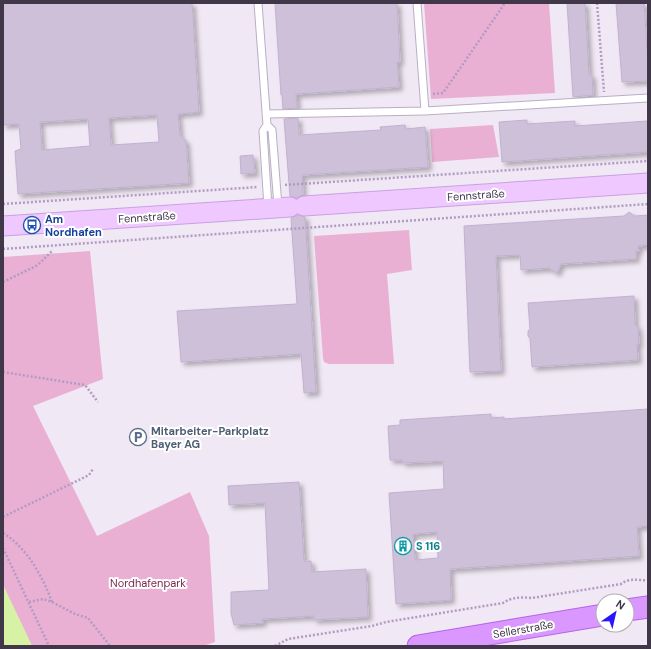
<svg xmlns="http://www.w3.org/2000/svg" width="651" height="649" viewBox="0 0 651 649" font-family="'DM Sans',sans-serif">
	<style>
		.green { fill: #eab0d4 }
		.water { fill: #d7f2a4 }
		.building { fill: #cec0d9; stroke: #c2b0d1; fill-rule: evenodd; filter: url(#shadow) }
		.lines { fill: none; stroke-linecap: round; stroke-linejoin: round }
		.lane-casing { stroke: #baaec3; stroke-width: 9 }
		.secondary-casing { stroke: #cc9fe2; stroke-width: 21 }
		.primary-casing { stroke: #b764e7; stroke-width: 23 }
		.path { stroke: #b29bc2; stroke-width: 2.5; stroke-dasharray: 2 2; stroke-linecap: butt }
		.lane { stroke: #fff; stroke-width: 7 }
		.secondary { stroke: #eec8ff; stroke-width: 19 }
		.primary { stroke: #da97ff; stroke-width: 21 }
		.labels { text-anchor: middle; stroke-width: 4; stroke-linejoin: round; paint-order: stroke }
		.street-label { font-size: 11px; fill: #403748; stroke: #fff }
		.transit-label { font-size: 11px; font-weight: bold; fill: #164399; stroke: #fff; text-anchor: start }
		.service-label { font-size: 11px; font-weight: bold; fill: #4e5e75; stroke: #fff; text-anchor: start }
		.culture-label { font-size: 11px; font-weight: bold; fill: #0d838f; stroke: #fff; text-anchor: start }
		.park-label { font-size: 11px; fill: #7c284d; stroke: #fff }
	</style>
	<defs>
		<filter id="shadow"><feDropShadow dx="3.5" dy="3.5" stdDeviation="2" flood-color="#0004"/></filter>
	</defs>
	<rect width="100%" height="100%" fill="#f0e8f4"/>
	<path class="green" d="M424 3H549L555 93 431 99Z
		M493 125 499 157 432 162 430 129Z
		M409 230 412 270 387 274 394 364H329L324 362 323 358 314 236Z
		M90 251 103 379 33 406 97 536 190 492 209 536 215 642 203 646H32L3 585V257Z"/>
	<path class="water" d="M3 585 32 646H3Z"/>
	<path class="building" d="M3 3H192L199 112 178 114 180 136 186 141 189 183 18 194 15 151 21 149 19 124 3 125ZM157 115 159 142 111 145 109 118ZM88 119 90 146 42 150 40 122Z
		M275 3H397L400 62H397L399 87 296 94 297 108 283 109 282 95H281Z
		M567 3H585L589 75H592L593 95 573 97Z
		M616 3H644L647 49H648V81L622 82Z
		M298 118 299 135 381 130 380 127 405 125 406 129 425 127 428 167 302 175 303 195 296 198 290 196 284 119Z
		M527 120V124L575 121V126L648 121V152L502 162 499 122Z
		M253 155 255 173 241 174 240 156Z
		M629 212 635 216 648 215V245L638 246 639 251H636V259L561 264 557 273 549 268 521 270 520 255 496 256 501 371 470 372 464 226 624 216Z
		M298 215 305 217 316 392 304 393 301 354 181 362 177 311 297 304 291 218Z
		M634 296 635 325 638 327 639 344H637L638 360 532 367 530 338 528 336V331L530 329 528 303Z
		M648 409V526L637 527 639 556 450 569 451 600 396 604 389 493 444 489 443 461 403 463 402 460H390L388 426 400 425V420L491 414V418L504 417V419ZM437 532 438 558 415 560 413 534Z
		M299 482 304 561H311L312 572 366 569 368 617 314 620V616L262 619 263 623 234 625 231 613V592L269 590 265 503 229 505 228 486Z"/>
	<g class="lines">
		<g class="lane-casing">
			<path id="lane" d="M258 3 267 125 272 130 278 206
				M417 3 425 111 648 98
				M266 114 425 111
				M267 125 263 131 268 207"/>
		</g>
		<g class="secondary-casing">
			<path id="secondary" d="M304 206 648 183
				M3 226 290 207"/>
		</g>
		<g class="primary-casing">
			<path id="primary" d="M627 610 648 607
				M418 646 603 615"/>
		</g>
		<path class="path" d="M597 3 604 92
			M433 94 443 93 505 3
			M285 185 648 161
			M3 204 258 187
			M3 249 648 204
			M3 282 38 265 53 250
			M3 372 85 385 98 402
			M3 517 89 475 93 469
			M3 533C27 548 42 575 52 602
			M3 548 49 646
			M29 602 43 599 52 602 75 614 88 618 110 646
			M275 646 288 639 372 626 386 622 503 603C512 597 521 597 532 598L621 584C630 577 638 581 648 580"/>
		<use href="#lane" class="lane"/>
		<use href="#secondary" class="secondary"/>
		<use href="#primary" class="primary"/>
	</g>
	<defs>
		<g id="bus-ring" transform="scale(0.9)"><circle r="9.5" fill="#fff" stroke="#1a4fb4" stroke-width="1.5"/><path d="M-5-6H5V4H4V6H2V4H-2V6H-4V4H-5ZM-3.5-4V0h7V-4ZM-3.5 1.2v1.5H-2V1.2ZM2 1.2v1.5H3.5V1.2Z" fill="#1a4fb4"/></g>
		<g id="parking-ring" transform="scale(0.9)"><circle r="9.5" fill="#fff" stroke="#5c6f8a" stroke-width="1.5"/><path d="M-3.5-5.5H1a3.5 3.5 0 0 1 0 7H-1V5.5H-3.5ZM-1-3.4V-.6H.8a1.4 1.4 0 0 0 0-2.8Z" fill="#5c6f8a"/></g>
		<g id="building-ring" transform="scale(0.9)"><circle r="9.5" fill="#fff" stroke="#0f9aa8" stroke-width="1.5"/><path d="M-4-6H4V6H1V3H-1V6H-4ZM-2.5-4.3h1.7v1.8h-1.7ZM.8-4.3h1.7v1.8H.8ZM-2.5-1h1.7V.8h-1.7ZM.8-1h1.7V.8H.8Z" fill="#0f9aa8"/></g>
	</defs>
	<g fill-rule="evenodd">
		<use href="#bus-ring" x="32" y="225"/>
		<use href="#parking-ring" x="138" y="437"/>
		<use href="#building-ring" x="403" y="546"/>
	</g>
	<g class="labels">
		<g class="street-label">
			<text transform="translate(476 195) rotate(-4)" y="4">Fennstraße</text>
			<text transform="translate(147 217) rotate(-4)" y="4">Fennstraße</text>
			<text transform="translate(523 629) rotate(-10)" y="4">Sellerstraße</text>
		</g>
		<g class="transit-label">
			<text x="45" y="223">Am<tspan x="45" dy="13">Nordhafen</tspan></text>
		</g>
		<g class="service-label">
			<text x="151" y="435">Mitarbeiter-Parkplatz<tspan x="151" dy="13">Bayer AG</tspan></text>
		</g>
		<g class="culture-label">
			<text x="416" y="550">S 116</text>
		</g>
		<g class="park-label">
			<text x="148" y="587">Nordhafenpark</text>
		</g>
	</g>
	<rect width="651" height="649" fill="none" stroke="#403748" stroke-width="8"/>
	<g transform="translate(615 613) rotate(34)"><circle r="19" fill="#ffffff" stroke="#b3afb6"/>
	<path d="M0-3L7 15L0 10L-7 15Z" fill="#2915ff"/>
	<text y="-6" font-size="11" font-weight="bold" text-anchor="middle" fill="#403748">N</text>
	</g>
</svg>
